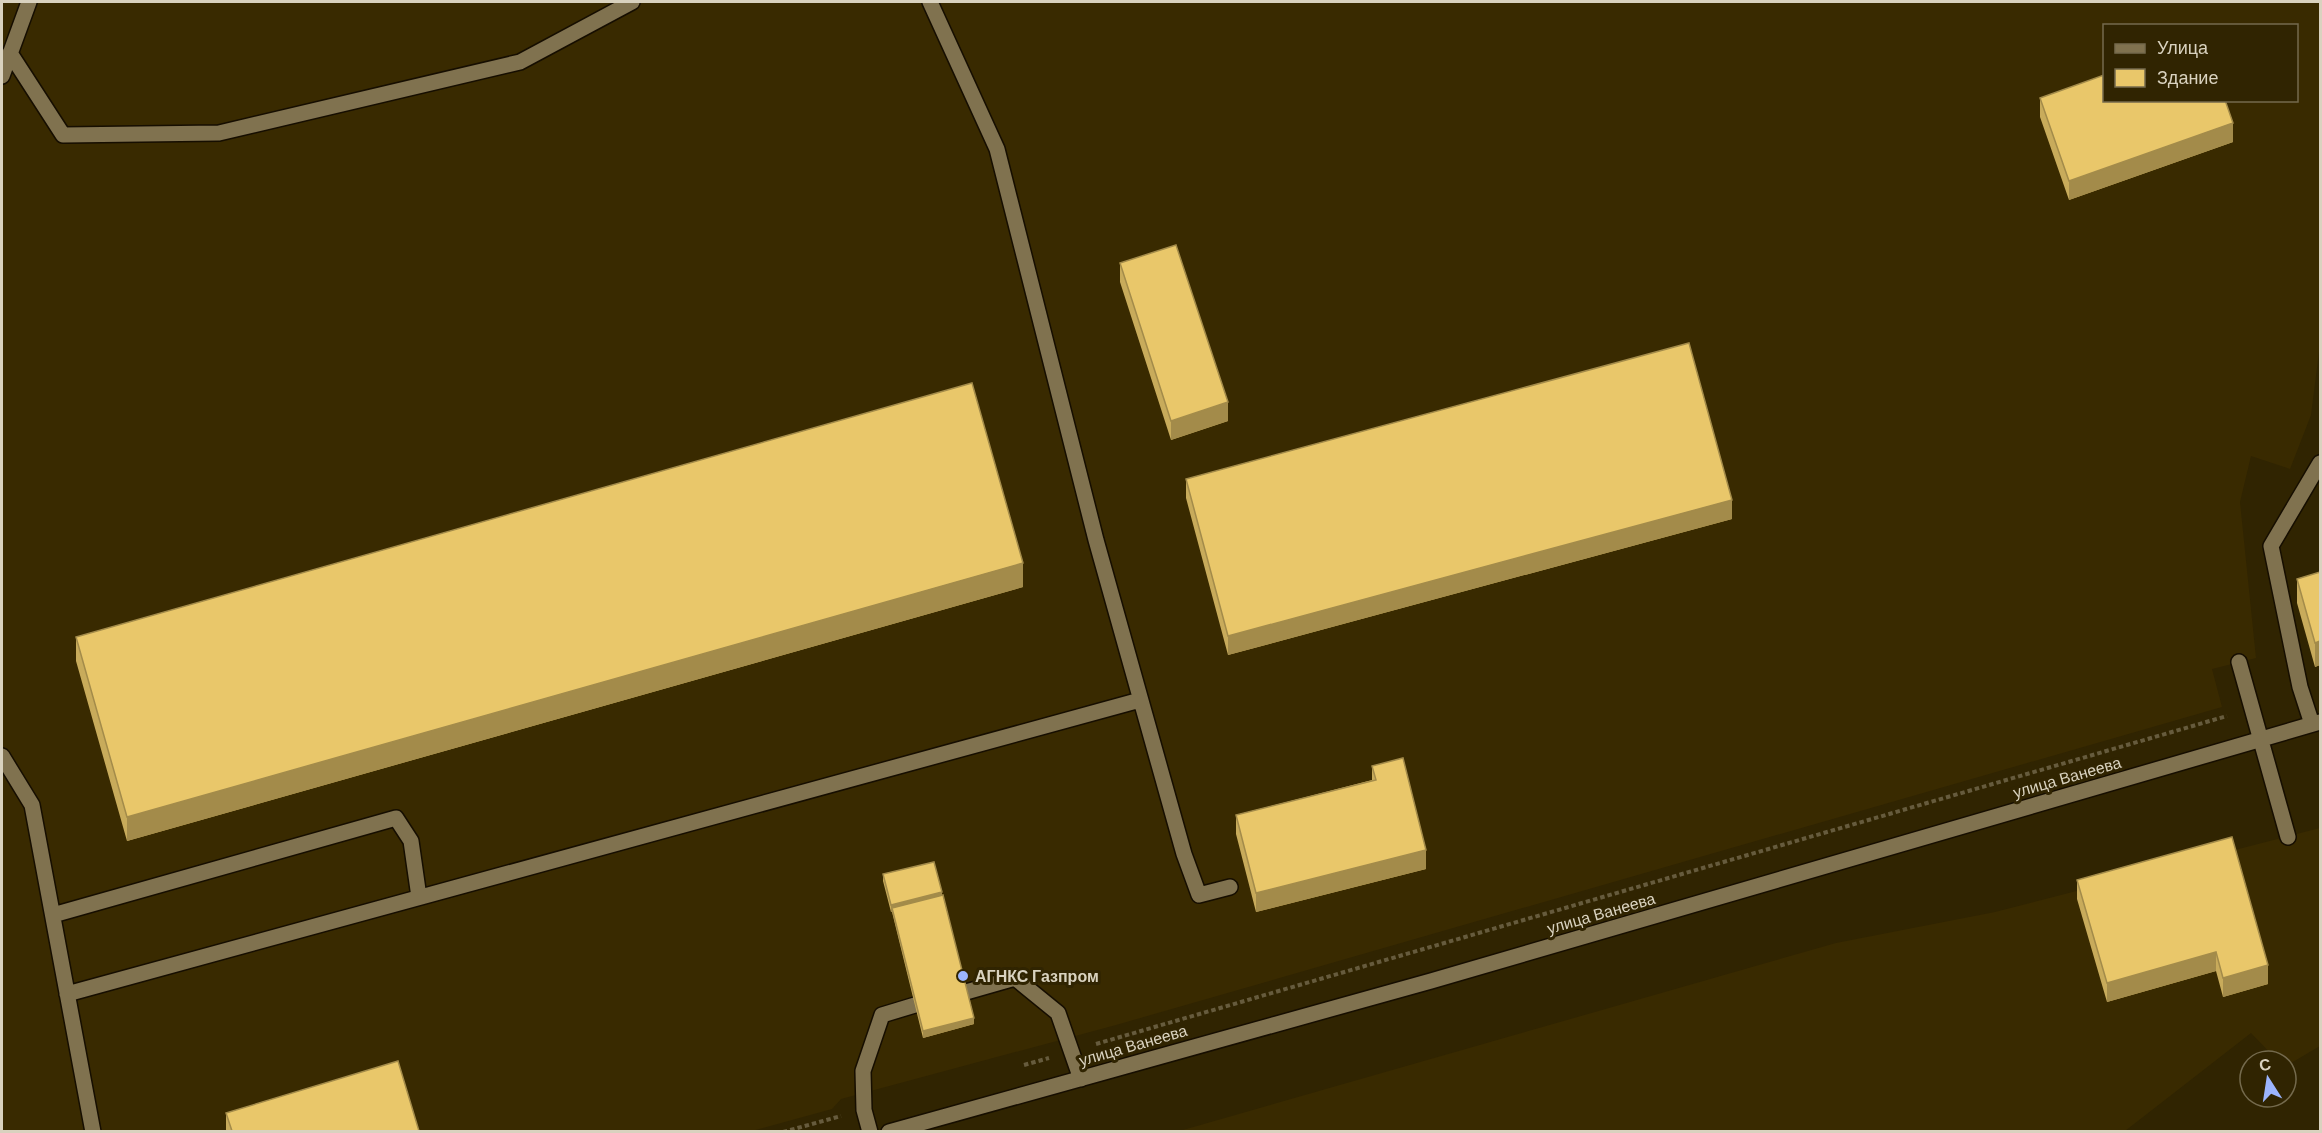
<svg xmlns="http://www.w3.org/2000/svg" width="2322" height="1133" viewBox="0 0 2322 1133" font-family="'DM Sans',sans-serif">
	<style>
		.built { fill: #392a00; fill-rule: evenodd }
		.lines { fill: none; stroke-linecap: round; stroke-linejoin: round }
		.minor-casing { stroke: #160e00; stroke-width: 18 }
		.path { stroke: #665b3d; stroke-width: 4; stroke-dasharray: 4.5 3; stroke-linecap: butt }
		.minor { stroke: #80724f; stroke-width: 15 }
		.wall { fill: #c8ab5b }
		.shaded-wall { fill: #a38b4a }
		.building { fill: #e9c76a; stroke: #a38b4a; stroke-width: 1.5 }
		.poi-dot { fill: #9bb4fd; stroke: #302401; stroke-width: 2 }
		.labels { text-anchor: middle; stroke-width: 6; stroke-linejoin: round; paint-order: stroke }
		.street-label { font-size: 16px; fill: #d9d2bf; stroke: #302401 }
		.poi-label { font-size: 16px; font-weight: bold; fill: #d9d2bf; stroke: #302401; text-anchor: start }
	</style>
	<rect width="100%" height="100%" fill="#302401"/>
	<path class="built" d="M2 2H2320V344L2311 415 2290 469 2251 456 2240 502 2256 658 2212 669 2222 707 1116 1025 841 1099 832 1109 752 1131 2 1132ZM2104 26H2296V100H2104Z
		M2320 828V1046L2286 1066V1061H2278L2251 1033 2125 1131 1176 1132 1836 943 1995 912Z"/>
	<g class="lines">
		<g class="minor-casing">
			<path id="minor" d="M930 2 997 149 1096 540 1184 854 1199 895 1230 887
				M10 53 63 135 219 133 520 62 632 2
				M2 76 29 2
				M2239 662 2288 837
				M2312 724 2300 687 2271 546 2320 463
				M2 756 32 805 93 1132
				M53 915 396 818 411 841 419 897
				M966 992 1015 978 1058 1013 1081 1079
				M67 994 1140 700
				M870 1132 864 1110 863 1071 882 1015 915 1005
				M889 1132 1431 981 2320 722"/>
		</g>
		<path class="path" d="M1096 1044 2227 716
			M1024 1065 1049 1058
			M783 1132 841 1116"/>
		<use href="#minor" class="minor"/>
	</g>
	<path class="wall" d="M2040 98 2233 142 2069 200 2040 117Z
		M1120 263 1228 421 1171 440 1120 282Z
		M1186 479 1732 519 1228 655 1186 498Z
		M2320 572V665L2315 667 2297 603V579Z
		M1023 587 127 841 76 661V637Z
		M1372 766 1426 869 1256 912 1236 834V815L1372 780Z
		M2232 837 2268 984 2223 997 2216 971 2107 1002 2077 899V880Z
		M883 874 942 895 974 1024 923 1038 892 912H891L883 881Z
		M226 1113 419 1131H226Z"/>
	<path class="shaded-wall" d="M2233 123V142L2069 200V181Z
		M1228 402V421L1171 440V421Z
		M1732 500V519L1228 655V636Z
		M1023 563V587L127 841V817Z
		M2320 641V665L2315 667V643Z
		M1426 850V869L1256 912V893Z
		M942 892V899L892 908V912H891V905Z
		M2216 952V971L2107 1002V983Z
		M2268 965V984L2223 997V978Z
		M974 1018V1024L923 1038V1031Z"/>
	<path class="building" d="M2104 75V100H2225L2233 123 2069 181 2040 98Z
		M1176 245 1228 402 1171 421 1120 263Z
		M1689 343 1732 500 1228 636 1186 479Z
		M972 383 1023 563 127 817 76 637Z
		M2320 572V641L2315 643 2297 579Z
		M1403 758 1426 850 1256 893 1236 815 1376 780 1372 766Z
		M2232 837 2268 965 2223 978 2216 952 2107 983 2077 880Z
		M934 862 942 892 891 905 883 874Z
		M943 895 974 1018 923 1031 892 908Z
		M398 1061 419 1131H232L226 1113Z"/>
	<circle class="poi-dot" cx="963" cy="976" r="6"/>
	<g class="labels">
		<g class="street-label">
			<text transform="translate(2067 777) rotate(-16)" y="6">улица Ванеева</text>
			<text transform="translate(1601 913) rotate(-16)" y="6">улица Ванеева</text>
			<text transform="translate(1133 1045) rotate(-16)" y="6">улица Ванеева</text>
		</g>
		<g class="poi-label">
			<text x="975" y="982">АГНКС Газпром</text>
		</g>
	</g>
	<rect width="2322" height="1133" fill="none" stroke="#d9d2bf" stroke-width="6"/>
	<rect x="2103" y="24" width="195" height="78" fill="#302401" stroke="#746a4d" stroke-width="1.5"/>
	<rect x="2115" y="44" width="30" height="9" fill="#80724f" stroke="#746a4d" stroke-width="1.5"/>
	<text x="2157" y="54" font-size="18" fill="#d9d2bf">Улица</text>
	<rect x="2115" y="69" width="30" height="18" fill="#e9c76a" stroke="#746a4d" stroke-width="1.5"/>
	<text x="2157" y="84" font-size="18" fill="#d9d2bf">Здание</text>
	<g transform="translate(2268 1079) rotate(348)"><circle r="28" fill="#302401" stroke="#746a4d" stroke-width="1.5"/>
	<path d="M0-4.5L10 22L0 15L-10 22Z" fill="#9bb4fd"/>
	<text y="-9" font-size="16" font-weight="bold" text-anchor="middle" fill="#d9d2bf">С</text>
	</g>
</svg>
